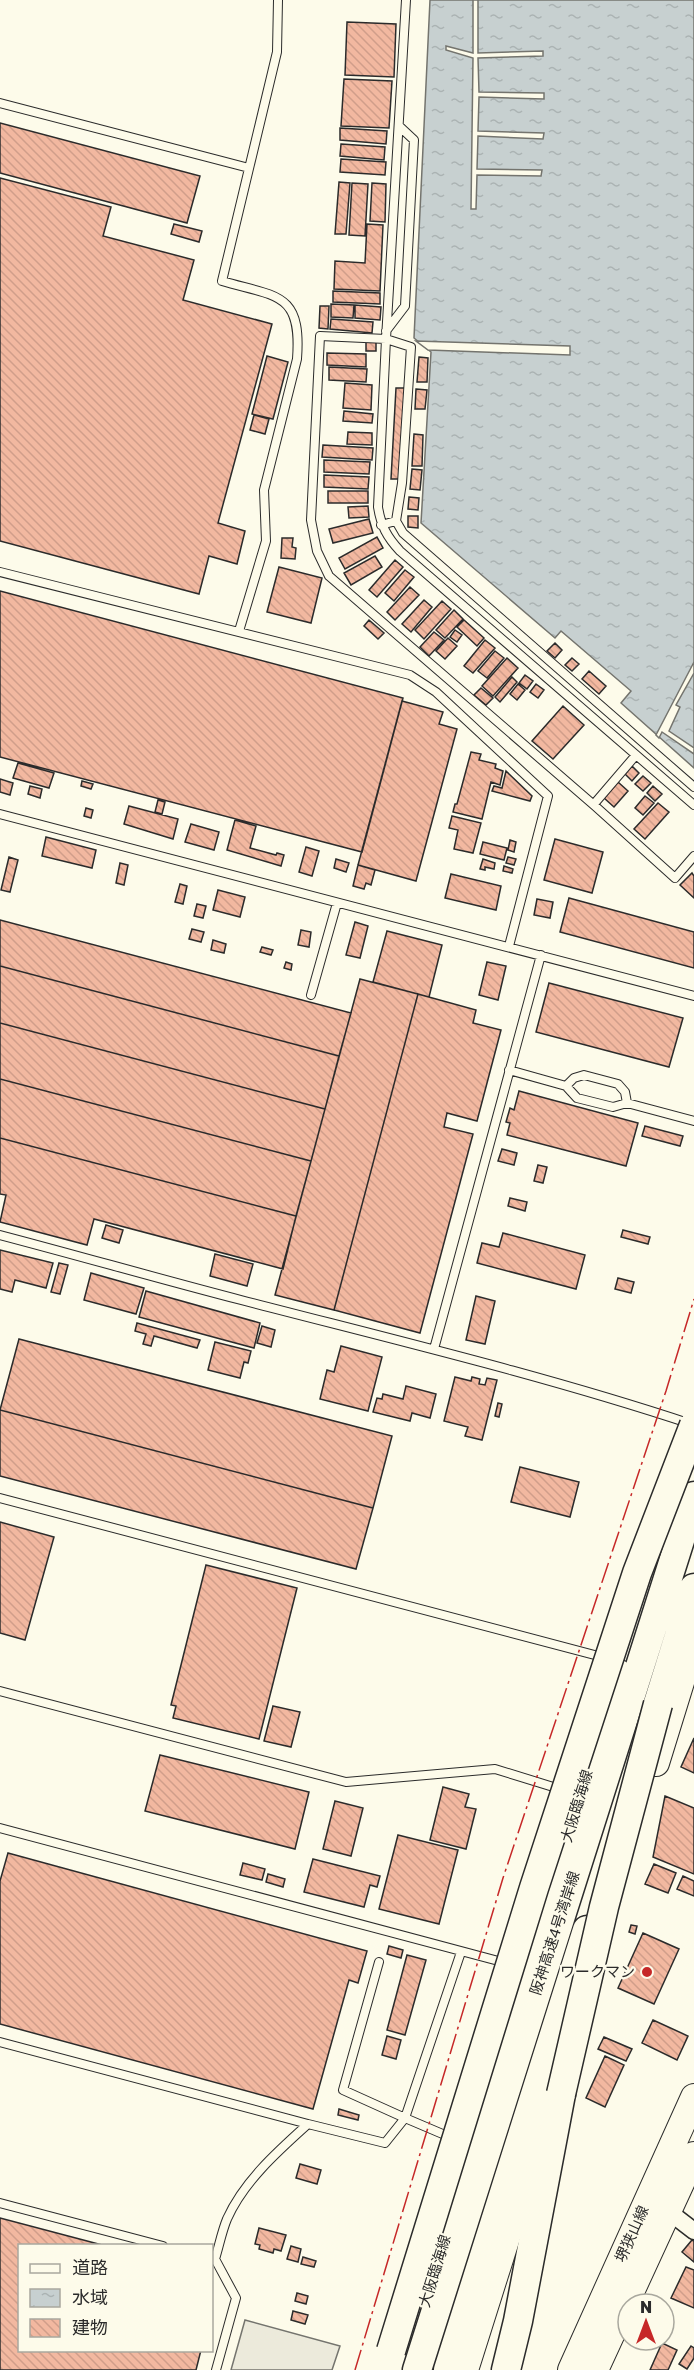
<svg xmlns="http://www.w3.org/2000/svg" width="694" height="2370" viewBox="0 0 694 2370" font-family="'Golos Text','Noto Sans JP',sans-serif">
	<style>
		.parking { fill: #eceadb; stroke: #74746e; stroke-width: 1.5 }
		.water { fill: url(#water-ripples); stroke: #74746e; stroke-width: 1.5 }
		.pier { fill: #fdfbea; stroke: #74746e; stroke-width: 1.5 }
		.building { fill: url(#building-back-hatch); stroke: #2b2b2b; stroke-width: 1.5 }
		.lines { fill: none; stroke-linecap: round; stroke-linejoin: round }
		.service-casing { stroke: #2b2b2b; stroke-width: 10 }
		.minor-casing { stroke: #2b2b2b; stroke-width: 19 }
		.primary-casing { stroke: #2b2b2b; stroke-width: 28 }
		.motorway-casing { stroke: #2b2b2b; stroke-width: 31 }
		.service { stroke: #fdfbea; stroke-width: 8 }
		.minor { stroke: #fdfbea; stroke-width: 16 }
		.primary { stroke: #fdfbea; stroke-width: 26 }
		.motorway { stroke: #fdfbea; stroke-width: 28 }
		.motorway-bridge-casing { stroke: #2b2b2b; stroke-width: 31; stroke-linecap: butt }
		.motorway-bridge { stroke: #fdfbea; stroke-width: 28 }
		.power { stroke: #c62828; stroke-width: 1.5; stroke-dasharray: 21 4.5 3 4.5; stroke-linecap: butt }
		.poi-dot { fill: #c62828; stroke: #fdfbea; stroke-width: 2 }
		.labels { text-anchor: middle; stroke-width: 4.5; stroke-linejoin: round; paint-order: stroke }
		.street-label { font-size: 15px; fill: #2b2b2b; stroke: #fdfbea }
		.poi-label { font-size: 15px; fill: #2b2b2b; stroke: #fdfbea; text-anchor: end }
	</style>
	<defs>
		<pattern id="water-ripples" width="26" height="14" patternUnits="userSpaceOnUse" patternTransform="scale(1.5)"><rect width="26" height="14" fill="#c7d0d0"/><path d="M2 4q2-2 4 0t4 0M15 11q2-2 4 0t4 0" fill="none" stroke="#abb3b3"/></pattern>
		<pattern id="building-back-hatch" width="6" height="6" patternUnits="userSpaceOnUse" patternTransform="scale(1.5)"><rect width="6" height="6" fill="#f2b8a0"/><path d="M-1 5l2 2M0 0l6 6M5-1l2 2" fill="none" stroke="#d09e8a"/></pattern>
	</defs>
	<rect width="100%" height="100%" fill="#fdfbea"/>
	<path class="parking" d="M245 2320 340 2346 332 2370H231Z"/>
	<path class="water" d="M430 0H694V768L621 703 631 691 561 631 555 638 421 523 431 352 414 338Z"/>
	<path class="pier" d="M473 0H478V53L543 51V56L478 58 479 92 544 93V99L479 97 478 131 544 133 543 139 478 136 477 169 542 170 541 176 477 175 476 209H471L473 58 446 50V46L473 53Z
		M416 341 570 346V355L428 350Z
		M694 662V673L676 705 680 707 669 731 694 748V754L662 732 659 738 656 735Z"/>
	<path class="building" d="M347 22 396 24 394 77 345 75Z
		M344 79 392 81 389 128 341 126Z
		M0 123 200 176 187 223 0 173Z
		M340 128 387 131 386 144 340 140Z
		M341 144 385 147 384 160 340 156Z
		M341 159 386 162 385 175 340 172Z
		M0 178 111 207 103 236 194 260 183 300 272 324 218 523 245 531 237 564 209 556 199 594 0 541Z
		M339 182 350 183 346 234H335Z
		M352 183 368 184 365 236 349 235Z
		M372 183 386 184 385 222 370 221Z
		M174 224 202 231 199 242 171 234Z
		M367 224 383 225 380 291 334 289 335 261 365 263Z
		M333 291 380 293V304L333 302Z
		M331 304 354 305 353 318 331 317Z
		M355 305 381 307 380 320 355 318Z
		M320 306H329L328 329 319 328Z
		M331 319 373 322 372 333 330 329Z
		M366 341H376V351H366Z
		M327 353 366 354V367L327 365Z
		M267 356 288 362 273 419 252 414Z
		M419 357 428 358 427 382H417Z
		M329 367 367 369 366 382 329 380Z
		M345 383 372 385 371 410 343 408Z
		M396 388H405L400 479H391Z
		M416 389 427 390 425 409H415Z
		M344 411 373 414 372 423 343 421Z
		M254 415 269 419 265 434 250 430Z
		M348 432 372 433V445L347 444Z
		M414 434 423 435 422 466H412Z
		M323 445 373 448 372 460 322 457Z
		M324 460 370 462 369 474 324 472Z
		M412 469 422 470 420 490 410 489Z
		M324 475 369 477 368 489 324 487Z
		M328 491H368V503H328Z
		M409 497 419 498 418 510 408 509Z
		M368 506 369 517 349 518 348 507Z
		M408 516H418V528L408 527Z
		M369 519 373 533 333 543 329 529Z
		M377 537 383 548 345 569 339 558Z
		M282 538H293L292 547 296 548 295 559 281 558Z
		M375 556 382 567 351 585 344 573Z
		M395 560 403 567 377 597 369 590Z
		M279 567 322 578 311 623 267 612Z
		M405 570 414 577 394 601 385 593Z
		M410 587 419 595 395 620 387 612Z
		M0 591 403 698 362 852 0 757Z
		M424 600 432 607 411 632 402 624Z
		M442 601 451 609 424 639 415 630Z
		M454 610 463 619 445 638 436 630Z
		M369 620 384 633 378 639 364 626Z
		M464 620 484 638 477 646 457 627Z
		M455 630 462 635 457 642 450 637Z
		M434 632 444 640 429 656 420 647Z
		M448 638 457 646 445 659 436 651Z
		M485 640 495 648 473 673 464 666Z
		M555 643 562 650 555 658 547 651Z
		M495 651 504 658 487 678 478 671Z
		M507 658 518 668 493 696 482 686Z
		M572 658 579 664 572 671 565 665Z
		M589 671 606 686 599 694 582 679Z
		M525 675 533 681 527 689 519 683Z
		M512 677 517 682 500 702 495 697Z
		M518 684 525 690 517 700 510 694Z
		M536 684 544 690 538 698 530 692Z
		M481 688 493 698 486 705 474 695Z
		M402 701 443 712 439 724 457 729 416 881 358 865Z
		M563 706 584 725 553 759 532 741Z
		M471 752 481 754 479 760 496 764 495 768 503 771 500 785 491 782 482 819 453 812 455 804H457Z
		M18 763 54 773 49 788 13 778Z
		M632 766 639 773 632 781 625 774Z
		M506 771 532 796 530 801 492 791 494 786 502 788Z
		M643 776 651 783 643 791 635 784Z
		M0 779 13 783 10 795 0 792Z
		M82 781 93 784 91 789 81 786Z
		M618 782 628 791 614 807 604 798Z
		M30 786 42 789 40 798 28 794Z
		M653 786 662 794 655 801 647 793Z
		M645 796 654 803 643 815 635 808Z
		M158 800 165 802 162 814 155 812Z
		M658 803 669 812 645 839 634 829Z
		M129 806 178 819 173 839 124 824Z
		M86 808 93 810 91 818 84 816Z
		M452 816 481 823 473 853 454 849 458 830 449 828Z
		M235 820 256 826 250 848 276 855 277 853 284 855 281 866 227 850Z
		M191 824 219 832 214 850 185 842Z
		M46 837 96 850 92 868 42 856Z
		M555 839 603 852 592 893 544 880Z
		M510 840 516 842 514 852 508 850Z
		M483 842 507 848 504 860 480 854Z
		M306 847 319 851 312 876 299 872Z
		M9 857 18 860 10 892 1 890Z
		M508 857 516 859 514 865 506 863Z
		M336 859 349 863 346 872 334 868Z
		M483 859 495 863 494 869 485 867V870L480 869Z
		M120 863 128 865 124 885 116 883Z
		M358 865 375 870 371 885 366 883 364 889 353 886Z
		M504 866 513 869 512 873 503 871Z
		M692 873 694 876V898L680 885Z
		M451 874 501 886 496 910 445 898Z
		M180 884 187 886 183 904 175 902Z
		M218 890 245 897 240 917 213 910Z
		M569 898 694 932V968L560 932Z
		M537 899 553 902 550 918 534 915Z
		M197 904 206 906 203 918 194 916Z
		M0 920 351 1013 339 1056 0 966Z
		M355 922 368 926 360 958 346 955Z
		M192 929 204 932 201 942 189 939Z
		M301 930 311 932 309 947 298 945Z
		M387 931 442 945 429 997 373 982Z
		M213 940 226 944 224 953 211 950Z
		M262 947 273 950 271 955 260 952Z
		M286 962 292 964 291 970 284 968Z
		M487 962 506 966 498 1000 479 995Z
		M0 966 339 1056 325 1109 0 1023Z
		M360 979 418 994 334 1310 275 1295Z
		M549 983 683 1018 669 1067 536 1032Z
		M418 994 476 1010 473 1023 501 1030 477 1121 447 1113 444 1127 473 1134 420 1333 334 1310Z
		M0 1023 325 1109 311 1161 0 1079Z
		M0 1079 311 1161 296 1216 0 1138Z
		M519 1091 638 1123 626 1166 507 1135 510 1123 506 1122 510 1108 514 1110Z
		M645 1126 683 1136 680 1146 642 1136Z
		M0 1138 296 1216 283 1269 94 1219 87 1245 0 1222 6 1195 0 1194Z
		M502 1149 517 1153 514 1165 498 1161Z
		M538 1165 547 1167 543 1183 534 1181Z
		M510 1198 527 1202 525 1211 508 1206Z
		M106 1225 123 1230 119 1243 102 1238Z
		M623 1230 650 1237 648 1244 621 1237Z
		M503 1233 585 1255 576 1289 477 1263 482 1243 499 1247Z
		M0 1250 53 1263 46 1288 15 1280 12 1292 0 1289Z
		M215 1254 253 1264 247 1286 210 1276Z
		M59 1263 68 1265 60 1294 51 1292Z
		M91 1273 144 1288 136 1314 84 1300Z
		M618 1278 634 1282 631 1293 615 1289Z
		M146 1291 260 1323 254 1348 139 1317Z
		M476 1296 495 1301 485 1344 466 1340Z
		M137 1323 200 1340 197 1348 154 1336 151 1346 143 1344 146 1334 135 1331Z
		M262 1326 275 1330 271 1347 257 1343Z
		M19 1339 392 1436 373 1508 0 1410Z
		M215 1342 251 1351 248 1363 244 1362 240 1378 208 1370Z
		M341 1346 382 1357 368 1411 320 1399 327 1370 334 1372Z
		M455 1377 471 1381 472 1377 480 1379 479 1384 485 1385 487 1378 497 1380 482 1440 465 1436 468 1427 444 1421Z
		M406 1386 436 1394 430 1418 412 1413 410 1421 373 1412 377 1398 382 1399 383 1394 403 1399Z
		M498 1403 502 1404 499 1417 495 1416Z
		M0 1410 373 1508 356 1569 0 1476Z
		M520 1467 579 1482 570 1517 511 1502Z
		M0 1522 54 1537 25 1640 0 1633Z
		M206 1565 297 1588 259 1739 173 1718 176 1706 171 1705Z
		M273 1706 300 1712 291 1747 264 1741Z
		M694 1738V1773L681 1767Z
		M160 1755 309 1792 295 1849 145 1811Z
		M443 1787 469 1794 465 1807 476 1809 466 1849 430 1840Z
		M665 1796 694 1808V1874L653 1857Z
		M335 1801 363 1808 351 1856 323 1849Z
		M398 1835 458 1850 439 1924 379 1909Z
		M8 1853 367 1951 358 1983 349 1980 313 2109 0 2024V1881Z
		M313 1859 380 1876 377 1887 370 1885 364 1907 304 1892Z
		M243 1863 265 1869 262 1880 240 1875Z
		M654 1864 676 1873 668 1893 645 1884Z
		M268 1874 285 1879 283 1887 266 1882Z
		M683 1876 694 1881V1896L677 1889Z
		M631 1925 637 1926 635 1934 629 1932Z
		M643 1933 679 1949 654 2004 618 1988Z
		M389 1946 403 1950 401 1958 387 1954Z
		M407 1955 426 1960 405 2035 387 2030Z
		M653 2020 688 2036 677 2060 642 2043Z
		M387 2036 401 2040 396 2059 382 2055Z
		M604 2037 632 2049 626 2061 598 2049Z
		M605 2056 624 2065 605 2107 586 2098Z
		M339 2109 359 2115 358 2120 338 2115Z
		M300 2164 321 2170 317 2184 296 2178Z
		M0 2218 106 2246H20V2350H201L196 2370H0Z
		M259 2228 286 2235 281 2251 274 2249 273 2253 259 2249 260 2245 255 2244Z
		M692 2240 694 2241V2262L682 2252Z
		M291 2246 301 2249 298 2262 287 2259Z
		M303 2257 316 2261 314 2267 301 2264Z
		M686 2267 694 2270V2308L671 2298Z
		M297 2293 308 2296 306 2304 295 2301Z
		M293 2311 308 2315 305 2324 291 2320Z
		M662 2343 677 2350 668 2370H650Z
		M691 2346 694 2348V2358L687 2369 679 2364Z"/>
	<g class="lines">
		<g class="service-casing">
			<path id="service" d="M406 0 386 339 378 507C381 526 387 537 400 551L694 805
				M0 103 249 168
				M386 331 405 306 414 140 399 126
				M396 521 403 533 694 787
				M381 525 396 521 402 483 411 347 386 339 320 336 311 520 317 551 329 576 595 806 675 878 694 856
				M0 572 410 675 436 692 548 796 509 946
				M239 631 266 541 264 490 297 359C302 292 277 297 222 281L277 52 278 0
				M594 804 636 755
				M0 814 694 996
				M311 995 337 903
				M509 1070 566 1086 577 1098 613 1107 627 1103 694 1121
				M566 1086 574 1078 584 1075 618 1084 625 1092 627 1103
				M0 1235C80 1256 160 1279 241 1300 391 1339 543 1375 691 1424
				M434 1349 541 955
				M0 1498 606 1658
				M0 1691 346 1782 495 1769 563 1790
				M0 1828 506 1963
				M379 1962 343 2090 405 2118 461 1952
				M0 2042 308 2124
				M0 2203 163 2246
				M212 2258 215 2259 236 2298 216 2370
				M215 2259C219 2246 222 2231 227 2219 244 2181 278 2151 308 2124L385 2143 405 2118 452 2138"/>
		</g>
		<g class="minor-casing">
			<path id="minor" d="M668 2211 694 2231"/>
		</g>
		<g class="primary-casing">
			<path id="primary" d="M656 1763 694 1640
				M443 2243 619 1673
				M465 2370 547 2110
				M571 2370 694 2097
				M595 2370 694 2155"/>
		</g>
		<g class="motorway-casing">
			<path id="motorway" d="M651 1726 694 1588
				M417 2370 694 1496
				M448 2370 587 1930
				M506 2370 518 2321 561 2094"/>
		</g>
		<use href="#service" class="service"/>
		<use href="#minor" class="minor"/>
		<use href="#primary" class="primary"/>
		<use href="#motorway" class="motorway"/>
		<g class="motorway-bridge-casing">
			<path id="motorway-bridge" d="M561 2094 604 1907 658 1704
				M391 2351 534 1888 637 1573 694 1425"/>
		</g>
		<use href="#motorway-bridge" class="motorway-bridge"/>
		<path class="power" d="M355 2370 503 1878 666 1391 694 1299"/>
	</g>
	<circle class="poi-dot" cx="647" cy="1972" r="6"/>
	<g class="labels">
		<g class="street-label">
			<text transform="translate(577 1806) rotate(-73)" y="5">大阪臨海線</text>
			<text transform="translate(555 1933) rotate(-72)" y="5">阪神高速4号湾岸線</text>
			<text transform="translate(632 2234) rotate(-66)" y="5">堺狭山線</text>
			<text transform="translate(435 2271) rotate(-73)" y="5">大阪臨海線</text>
		</g>
		<g class="poi-label">
			<text x="635" y="1977">ワークマン</text>
		</g>
	</g>
	<rect x="18" y="2244" width="195" height="108" fill="#fdfbea" stroke="#a9a89e" stroke-width="1.5"/>
	<rect x="30" y="2264" width="30" height="9" fill="#fdfbea" stroke="#a9a89e" stroke-width="1.5"/>
	<text x="72" y="2274" font-size="18" fill="#2b2b2b">道路</text>
	<rect x="30" y="2289" width="30" height="18" fill="url(#water-ripples)" stroke="#a9a89e" stroke-width="1.5"/>
	<text x="72" y="2304" font-size="18" fill="#2b2b2b">水域</text>
	<rect x="30" y="2319" width="30" height="18" fill="url(#building-back-hatch)" stroke="#a9a89e" stroke-width="1.5"/>
	<text x="72" y="2334" font-size="18" fill="#2b2b2b">建物</text>
	<g transform="translate(646 2322)"><circle r="28" fill="#fdfbea" stroke="#a9a89e" stroke-width="1.5"/>
	<path d="M0-4.5L10 22L0 15L-10 22Z" fill="#c62828"/>
	<text y="-9" font-size="16" font-weight="bold" text-anchor="middle" fill="#2b2b2b">N</text>
	</g>
</svg>
